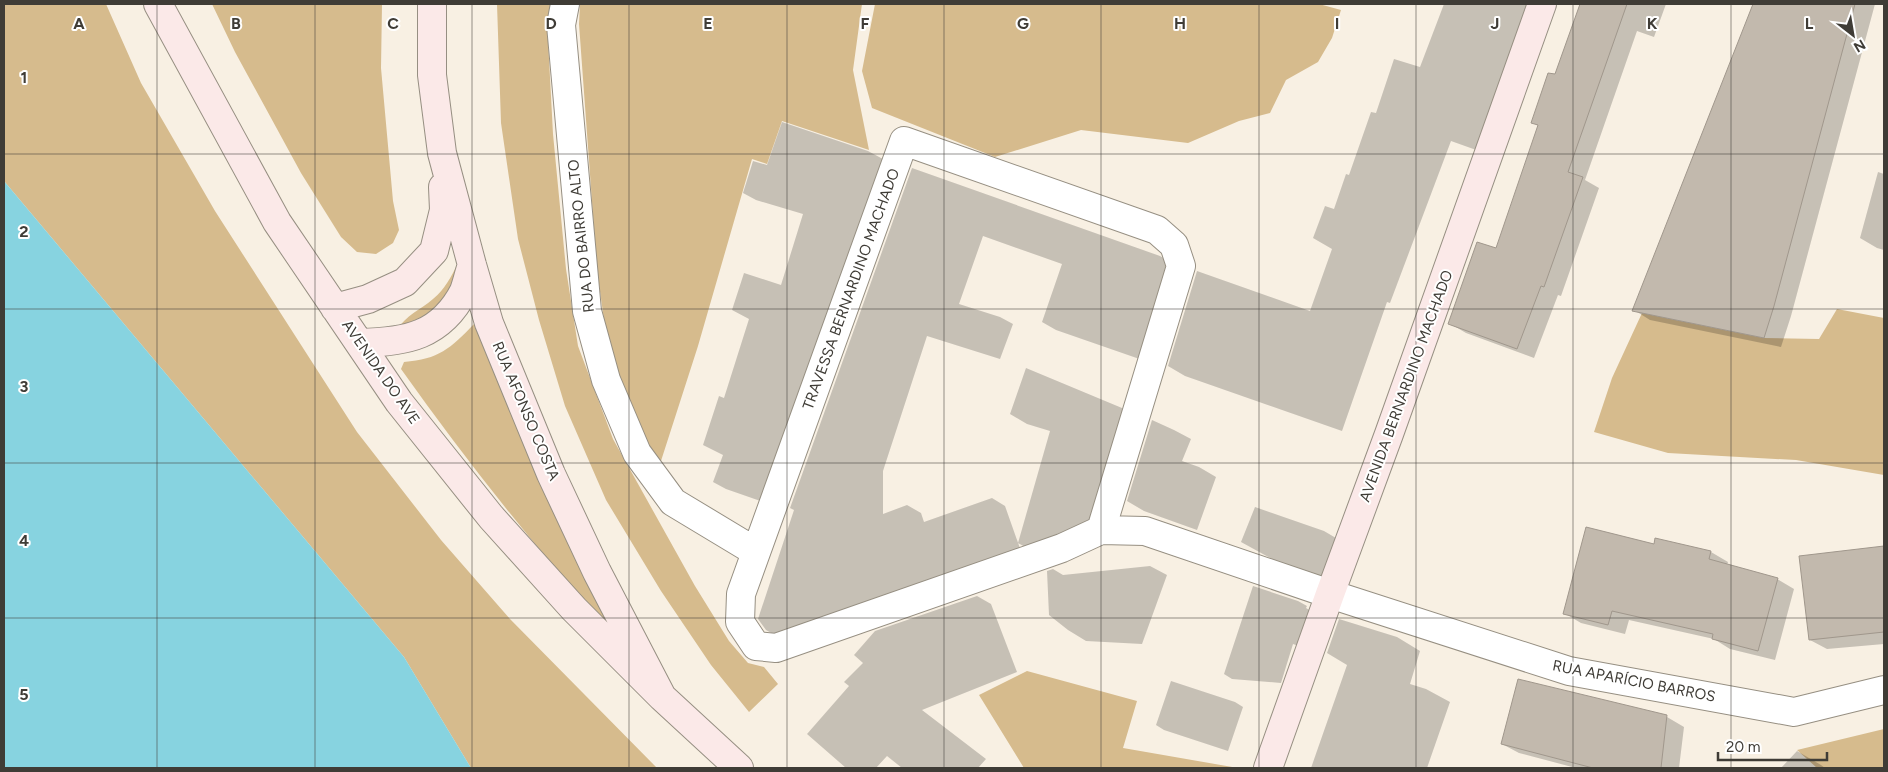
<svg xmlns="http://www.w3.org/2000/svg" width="1888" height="772" viewBox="0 0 1888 772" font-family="Figtree,sans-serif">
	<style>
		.green { fill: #d6bb8d }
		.water { fill: #87d3e0 }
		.shadow { fill: #0003 }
		.building { fill: #c2b9ad; stroke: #a0978c }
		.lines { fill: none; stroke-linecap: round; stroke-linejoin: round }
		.street-casing { stroke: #968f82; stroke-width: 30 }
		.secondary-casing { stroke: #968f82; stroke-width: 30 }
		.street { stroke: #fff; stroke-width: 28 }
		.secondary { stroke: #fbe9e8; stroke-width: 28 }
		.grid { fill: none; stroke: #3f3c36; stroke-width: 1; stroke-opacity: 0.55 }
		.labels { text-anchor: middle; stroke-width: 4; stroke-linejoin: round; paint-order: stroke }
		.street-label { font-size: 15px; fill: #3f3c36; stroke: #fff }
		.grid-label { font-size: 16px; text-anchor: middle; font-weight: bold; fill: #3f3c36; stroke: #fff; stroke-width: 4; stroke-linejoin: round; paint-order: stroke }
	</style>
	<rect width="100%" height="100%" fill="#f8f0e3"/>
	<path class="green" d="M4 4H106L141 83 215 211 357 432 441 540 510 619 657 768H471L404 657 4 181Z
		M212 4H382L381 68 393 201 399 230 393 243 376 254 357 252 341 237 301 173 235 52Z
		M497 4H552L547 21 553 134 566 269 578 346 613 439 695 586 729 641 748 663 764 667 778 684 749 712 711 665 661 591 606 500 565 406 539 320 518 239 501 123Z
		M580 4H862L853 70 869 150 782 121 767 164 752 159 698 346 660 464 644 439 622 386 605 327 597 270 579 24Z
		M875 4H1319L1341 10 1332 38 1318 62 1286 80 1270 113 1239 121 1188 143 1081 130 995 157 872 108 862 71Z
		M458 263H466L438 314 397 330C406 315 420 310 433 299 445 289 451 277 458 263Z
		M1837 309 1884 318V475L1796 460 1668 453 1594 432 1612 378 1642 313 1764 338 1819 339Z
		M474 324 485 327 525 448 559 523 633 652C607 624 580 597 555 568 501 504 450 438 401 369L404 362C439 359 450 349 474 324Z
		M1027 671 1137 701 1123 748 1238 768H1024L979 695Z
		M1884 729V768H1817L1797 750Z"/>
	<path class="water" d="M4 181 404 657 471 768H4Z"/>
	<path class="shadow" d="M1444 4H1533L1479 151 1451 141 1390 303 1387 302 1342 431 1185 376 1168 366 1197 271 1310 311 1332 249 1313 238 1325 206 1334 209 1346 174 1349 175 1371 112 1376 113 1394 59 1420 67Z
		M1579 4H1666L1654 37 1637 31 1585 180 1599 188 1561 296 1558 295 1534 358 1466 333 1449 323 1497 249 1539 126 1533 122 1556 76 1580 6Z
		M1755 4H1875L1791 316 1781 347 1650 320 1634 310Z
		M782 122 868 151 894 165 772 505 726 489 713 482 723 455 703 445 719 396 724 398 749 319 732 310 744 273 781 285 803 214 756 200 743 193 753 161 767 165Z
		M912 168 1160 256 1174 264 1151 363 1056 330 1042 322 1062 264 983 236 959 304 1000 317 1013 324 1000 359 927 336 883 471V514L907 505 921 513 924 522 992 498 1005 506 1022 554 780 638 766 630 758 619 794 510 790 508Z
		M1878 172 1884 174V250L1877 248 1860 238Z
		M1026 368 1122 408 1138 417 1098 494 1083 538 1034 552 1018 543 1050 431 1027 424 1010 414Z
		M1152 420 1174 430 1191 439 1182 461 1199 467 1216 477 1197 530 1144 511 1127 501Z
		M1255 507 1324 531 1341 541 1327 579 1281 564 1241 542Z
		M1656 540 1711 552 1728 562 1727 565 1777 579 1794 589 1775 660 1730 649 1714 639 1629 620 1625 634 1581 623 1564 613 1655 546Z
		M1884 547V644L1827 649 1810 640 1801 557Z
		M1150 566 1167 575 1142 644 1086 641 1068 630 1049 615 1047 571 1053 569 1063 575Z
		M1253 586 1298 601 1307 606 1306 608 1316 614 1304 648 1293 644 1281 683 1232 679 1224 674Z
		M977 596 991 604 1017 672 922 710 986 759 978 768H902L887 756 876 768H846L807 734 849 686 844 682 863 663 854 655 875 631Z
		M1339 619 1397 637 1420 651 1410 684 1426 689 1450 702 1427 768H1311L1347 665 1327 653Z
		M1171 681 1235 702 1243 707 1228 751 1164 730 1156 725Z
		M1519 681 1667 717 1684 727 1679 768H1576L1519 753 1502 744Z
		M1797 751 1821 765 1825 768H1781Z"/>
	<path class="building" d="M1580 4H1627L1568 172 1583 177 1544 287 1541 286 1517 349 1448 324 1477 242 1496 248 1538 125 1531 123 1548 73 1555 74Z
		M1753 4H1855L1774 306 1764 338 1632 311Z
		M1586 527 1654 544 1655 538 1711 551 1709 559 1778 578 1758 651 1712 639 1713 634 1612 611 1608 625 1563 614Z
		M1884 546V632L1809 640 1799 556Z
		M1518 679 1667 715 1661 768H1593L1501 744Z"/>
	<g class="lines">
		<g class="street-casing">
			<path id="street" d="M565 4 561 25 587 311 606 380 637 453 673 502 756 552
				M1101 530 1181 266 1174 245 1157 230 904 141 741 594 740 622 756 646 776 648 1062 548 1101 530 1145 531 1330 594 1569 671 1794 712 1884 690"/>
		</g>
		<g class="secondary-casing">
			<path id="secondary" d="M158 4 277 222 399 402 491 517 574 609 662 697
				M432 4V75L442 153 472 265 489 323 551 474 597 572 662 697 739 768
				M335 308 368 299 405 282 434 251 444 210 443 187
				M360 343C406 342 441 336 464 291 467 283 469 273 472 265
				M1268 768 1330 594 1389 434 1542 4"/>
		</g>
		<use href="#street" class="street"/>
		<use href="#secondary" class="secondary"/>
	</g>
	<path class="grid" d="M157 4V768M315 4V768M472 4V768M629 4V768M787 4V768M944 4V768M1101 4V768M1259 4V768M1416 4V768M1573 4V768M1731 4V768M4 154H1884M4 309H1884M4 463H1884M4 618H1884"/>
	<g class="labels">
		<g class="street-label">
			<text transform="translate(581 236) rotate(-96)" y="5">RUA DO BAIRRO ALTO</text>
			<text transform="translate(851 289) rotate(-70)" y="5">TRAVESSA BERNARDINO MACHADO</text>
			<text transform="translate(381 372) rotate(55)" y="5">AVENIDA DO AVE</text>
			<text transform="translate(1406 386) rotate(-70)" y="5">AVENIDA BERNARDINO MACHADO</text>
			<text transform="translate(526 411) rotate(67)" y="5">RUA AFONSO COSTA</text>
			<text transform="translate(1634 681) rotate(11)" y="5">RUA APARÍCIO BARROS</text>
		</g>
	</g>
	<g class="grid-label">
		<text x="79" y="29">A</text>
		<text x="236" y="29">B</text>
		<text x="393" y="29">C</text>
		<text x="551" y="29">D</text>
		<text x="708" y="29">E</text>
		<text x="865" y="29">F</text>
		<text x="1023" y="29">G</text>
		<text x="1180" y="29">H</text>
		<text x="1337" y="29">I</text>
		<text x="1495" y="29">J</text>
		<text x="1652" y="29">K</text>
		<text x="1809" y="29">L</text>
		<text x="24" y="83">1</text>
		<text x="24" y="237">2</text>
		<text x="24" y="392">3</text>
		<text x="24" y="546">4</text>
		<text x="24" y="700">5</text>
	</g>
	<rect width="1888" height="772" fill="none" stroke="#3f3c36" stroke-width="10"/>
	<g transform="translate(1853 35) rotate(149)" stroke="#ffffff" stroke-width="4" paint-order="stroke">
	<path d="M0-4L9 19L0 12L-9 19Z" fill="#3f3c36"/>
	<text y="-8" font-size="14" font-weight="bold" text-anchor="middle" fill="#3f3c36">N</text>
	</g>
	<path d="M1718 752v8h109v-8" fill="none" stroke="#3f3c36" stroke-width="2.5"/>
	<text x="1726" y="752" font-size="15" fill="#3f3c36" stroke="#ffffff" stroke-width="4" paint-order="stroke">20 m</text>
</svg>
